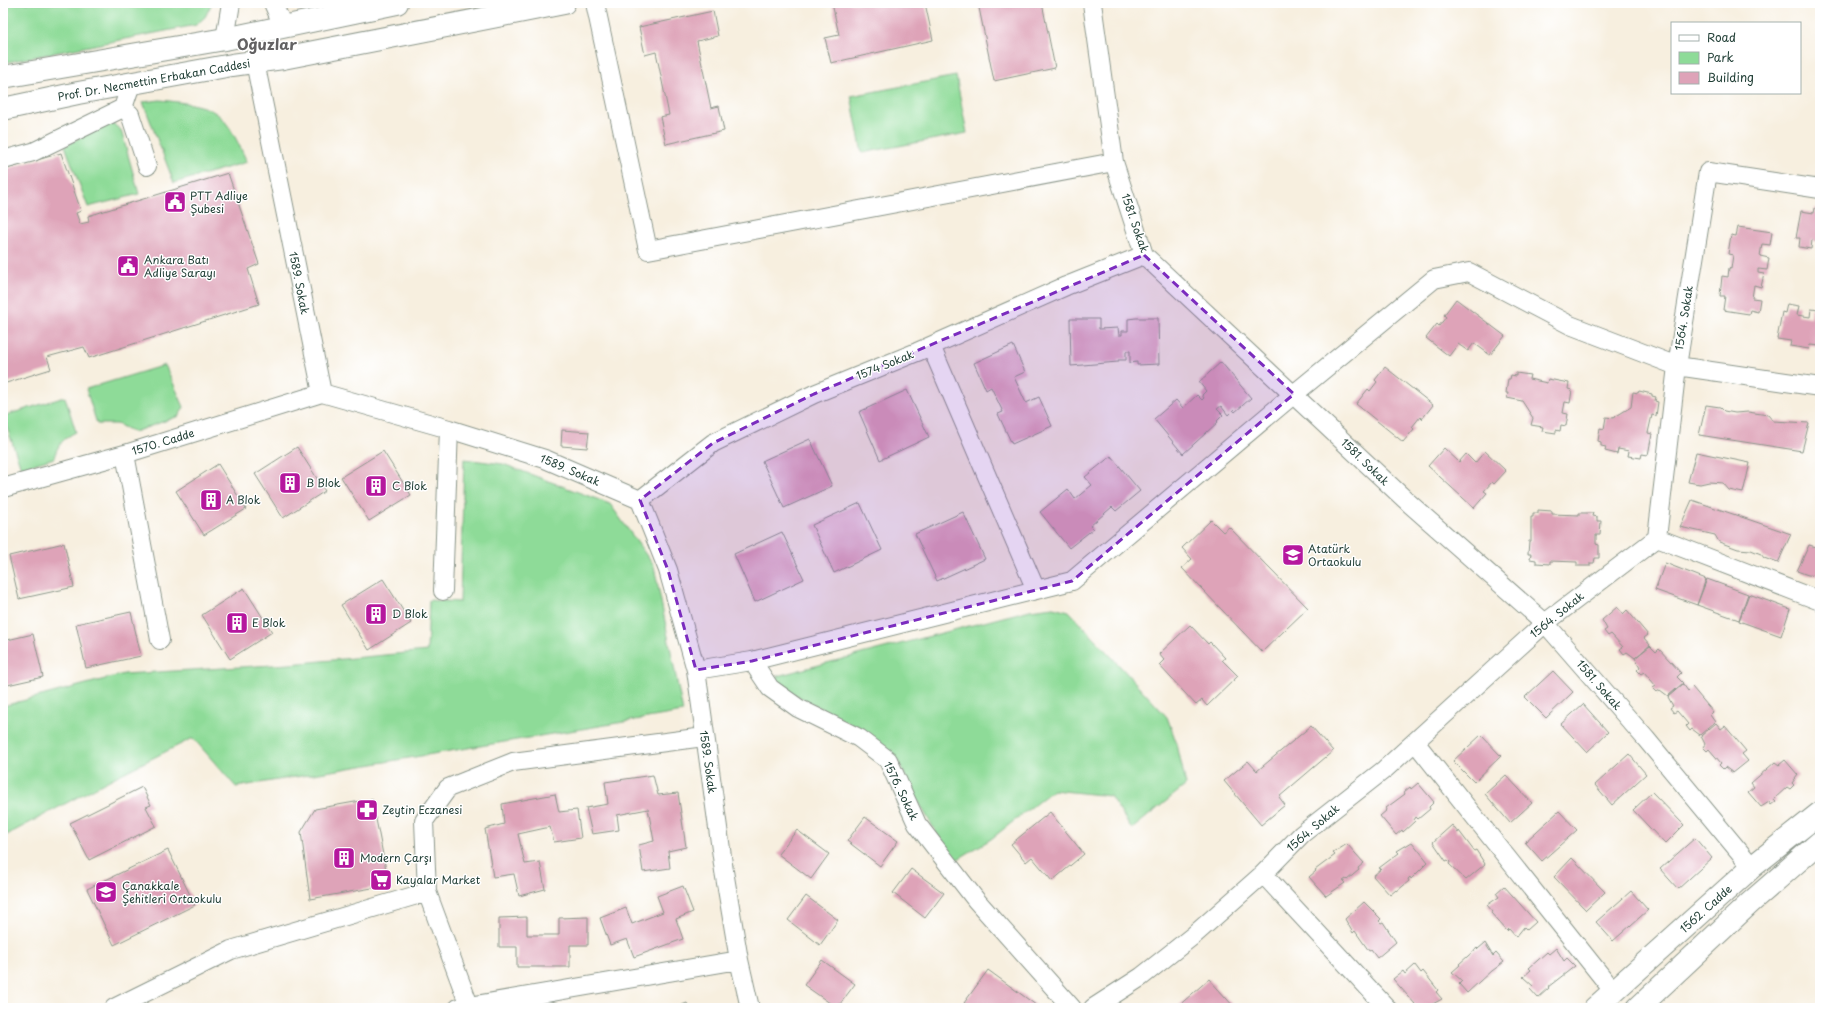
<svg xmlns="http://www.w3.org/2000/svg" width="1823" height="1011" viewBox="0 0 1823 1011" font-family="'Playpen Sans',sans-serif">
	<style>
		.green { fill: #8edb98; stroke: #568c66 }
		.building { fill: #dea3b8 }
		.lines { fill: none; stroke-linecap: round; stroke-linejoin: round }
		.street-casing { stroke: #8b968a; stroke-width: 20 }
		.secondary-casing { stroke: #8b968a; stroke-width: 24 }
		.street { stroke: #fff; stroke-width: 18 }
		.secondary { stroke: #fff; stroke-width: 22 }
		.marked { fill: #7b2cbf; fill-opacity: 0.2; stroke: #7b2cbf; stroke-width: 3; stroke-dasharray: 8 5; stroke-linejoin: round }
		.labels { text-anchor: middle; stroke-width: 3; stroke-linejoin: round; paint-order: stroke }
		.street-label { font-size: 11px; fill: #1f3d34; stroke: #fff }
		.poi-label { font-size: 11px; fill: #1f3d34; stroke: #fff; text-anchor: start }
		.district-label { font-size: 15px; font-weight: bold; fill: #626162; stroke: #fff }
	</style>
	<rect width="100%" height="100%" fill="#fff"/>
	<filter id="ink" filterUnits="userSpaceOnUse"><feTurbulence type="fractalNoise" baseFrequency=".025" numOctaves="2"/><feDisplacementMap in="SourceGraphic" scale="8" xChannelSelector="R" yChannelSelector="G"/><feConvolveMatrix kernelMatrix="1 2 1 2 8 2 1 2 1" color-interpolation-filters="sRGB"/></filter>
	<filter id="wash" filterUnits="userSpaceOnUse"><feTurbulence type="fractalNoise" baseFrequency=".012" numOctaves="4" result="noise"/><feDisplacementMap in="SourceGraphic" scale="16" xChannelSelector="R" yChannelSelector="G"/><feGaussianBlur stdDeviation="0.9" result="paint"/><feColorMatrix in="noise" values="0 0 0 0 0 0 0 0 0 0 0 0 0 0 0 0 0 1.4 0 .05"/><feComposite in="paint" operator="in"/></filter>
	<g filter="url(#wash)">
		<rect width="100%" height="100%" fill="#f7efdf"/>
		<path class="green" d="M3 3H212L205 17 196 25 3 63Z
			M956 76 967 133 862 153 851 96Z
			M160 100C218 106 223 109 247 162L174 183 143 102Z
			M107 122 113 124 121 130 139 194 88 207 65 146Z
			M165 365 184 407 179 416 134 432 117 424H97L86 389Z
			M65 397 76 432C64 438 57 445 54 458L21 468 3 416Z
			M464 459 503 464 610 504 654 566 683 712 236 787 193 738 117 776 3 837V706L124 674 290 664 427 651 429 600 460 602Z
			M1053 607 1069 611 1167 717 1177 744 1186 785 1132 829 1110 796 1053 790 991 839 953 862 918 801 897 759 865 732 779 686 777 676 1030 610Z"/>
		<g id="blocks">
			<path class="building" d="M832 3H925L933 40 831 63 825 38 839 35Z
				M978 3H1042L1055 68 994 81Z
				M713 11 718 36 697 41 711 108 719 106 724 131 666 144 660 117 669 115 656 52 645 55 639 27Z
				M61 153 81 211 76 213 80 224 89 222 88 216 228 173 259 264 248 269 259 304 89 358 84 347 47 357 51 369 3 384V252L6 251 3 243V170Z
				M1815 208 1820 209V242L1812 240 1811 249 1799 247 1800 238H1796L1801 211 1814 213Z
				M1738 227 1772 232 1770 245 1762 244 1760 256 1769 258 1767 270 1758 269V273L1764 274 1761 287 1754 285 1752 298 1760 299 1758 312 1750 310 1749 314 1723 310 1725 296H1720L1722 276 1728 277 1729 268 1731 269 1733 255 1728 254 1731 235 1736 236Z
				M1456 299 1505 336 1490 355 1474 343 1468 351 1458 344 1449 356 1426 338 1437 324 1439 326 1446 317 1444 315Z
				M1787 304 1799 306 1797 315 1810 317 1811 309 1820 310V346L1810 345 1809 349 1790 346 1791 341 1777 339 1782 312 1785 313Z
				M1136 318H1158L1159 364 1137 365V362L1130 363V351H1126V360H1118V362L1071 366 1070 319H1099V329L1118 328 1119 335H1122V331H1128V319Z
				M1013 345 1025 372 1014 377 1026 403 1039 397 1052 426 1012 444 998 414 1003 412 991 387 986 390 974 363Z
				M1221 362 1251 398 1235 412 1233 410 1228 415 1221 406 1217 409 1223 415 1217 421 1218 422 1183 454 1154 419 1176 400 1183 408 1197 395 1202 400 1204 398 1202 395 1206 391 1199 382Z
				M1385 367 1433 405 1422 419 1420 417 1412 427 1414 429 1403 442 1356 404 1368 389 1370 391 1377 382 1375 380Z
				M1516 373 1530 375 1529 379 1547 383 1548 379 1569 383 1568 389 1572 390 1570 403 1565 402 1563 413 1568 414 1566 426 1561 425 1560 431 1556 430V433L1542 431 1543 427 1531 425 1533 418 1522 401 1507 398 1508 393H1506L1508 379H1510L1511 375 1516 376Z
				M907 390 929 437 880 460 859 412Z
				M1639 391 1652 394V396L1656 397 1655 401 1658 402 1656 416 1652 415 1648 433 1652 434 1648 455 1642 454 1641 458 1628 456 1629 451 1618 449 1617 454 1605 451 1606 447 1601 446V442L1598 441 1600 428 1604 429 1606 417 1613 418 1631 407 1633 392 1638 393Z
				M1706 405 1720 407 1724 411 1735 413 1748 412 1768 415 1773 421 1809 423 1802 451 1699 435Z
				M562 430 589 432 587 448 561 446Z
				M810 439 832 486 784 508 762 461Z
				M297 447 325 491 283 518 255 474Z
				M1444 448 1459 462 1466 454 1475 463 1485 451 1506 471 1494 484 1492 482 1484 491 1487 493 1474 508 1428 466Z
				M383 451 411 495 369 521 341 477Z
				M1696 452 1750 463 1743 493 1729 490 1723 483 1709 482 1700 484 1688 482Z
				M1111 456 1140 491 1116 511 1112 507 1090 526 1093 529 1069 548 1040 512 1068 489 1075 499 1092 485 1085 477Z
				M218 464 246 509 204 535 176 491Z
				M1692 500 1791 534 1778 563 1764 558 1761 554 1751 550 1738 549 1719 542 1715 535 1680 527Z
				M860 503 882 550 834 573 812 525Z
				M1538 510 1552 511V514L1579 515V513H1593L1592 516 1597 517V521H1601L1600 535H1596V544L1599 545V558H1595L1594 563H1590V566H1577V562L1550 561V564L1536 563V560L1530 559 1531 554H1528L1529 541H1531V517H1533V513H1538Z
				M963 512 985 559 937 581 915 534Z
				M1211 520 1223 532 1229 527 1308 608 1262 652 1182 568 1192 559 1182 548Z
				M782 532 804 579 755 602 734 554Z
				M64 543 74 587 19 599 9 556Z
				M1809 545 1820 548V576L1808 575 1797 571Z
				M1665 563 1706 579 1697 605 1655 590Z
				M383 579 411 623 369 650 341 605Z
				M1707 579 1748 594 1739 620 1697 605Z
				M244 588 272 632 230 659 202 615Z
				M1749 594 1790 609 1781 636 1739 621Z
				M1617 607 1623 614 1627 610 1648 635 1644 638 1650 645 1635 658 1627 652 1624 654 1620 649 1623 647 1611 634 1608 636 1604 631 1607 629 1602 620Z
				M131 612 141 656 86 668 76 624Z
				M1190 625 1208 644 1210 642 1225 658 1222 660 1238 676 1207 706 1202 700 1196 705 1159 665 1164 660 1159 654Z
				M33 634 43 677 3 686V641Z
				M1650 646 1656 652 1659 649 1681 673 1677 677 1683 683 1668 696 1660 690 1657 692 1653 688 1656 686 1644 672 1641 674 1637 670 1640 667 1635 658Z
				M1553 671 1573 692 1546 718 1525 697Z
				M1683 684 1688 691 1692 687 1713 712 1710 715 1715 722 1700 735 1692 729 1690 731 1686 726 1688 724 1677 711 1674 713 1670 708 1673 706 1668 697Z
				M1583 704 1608 732 1587 752 1561 724Z
				M1716 723 1721 729 1725 726 1746 751 1742 754 1748 761 1733 773 1725 767 1723 769 1719 765 1721 763 1709 749 1707 751 1703 747 1705 744 1701 736Z
				M1311 726 1333 751 1279 797 1285 805 1261 825 1224 781 1248 761 1257 771Z
				M1481 735 1501 756 1474 782 1453 761Z
				M1629 754 1646 774 1612 805 1595 785Z
				M1785 760 1798 775 1792 783 1794 785 1790 789 1787 787 1774 799 1776 801 1771 805 1769 802 1761 807 1748 792 1754 787 1751 783 1775 762 1779 765Z
				M653 775 658 795 678 793 686 847 668 851 670 868 643 872 639 845 654 841 648 809 617 815 619 830 592 834 586 808 608 804 605 782Z
				M1506 775 1532 803 1510 823 1485 794Z
				M1418 783 1434 802 1429 807 1430 809 1418 819 1416 817 1414 820 1415 821 1403 832 1402 830 1396 835 1380 816 1387 810 1386 808 1405 794 1404 792 1410 787 1411 789Z
				M142 787 151 805 146 807 156 826 89 860 70 823Z
				M1652 792 1684 825 1665 844 1633 810Z
				M555 794 559 812 577 810 581 838 554 842 550 827 518 834 525 864 540 862 545 889 519 896 514 874 493 877 485 829 504 824 502 804Z
				M372 799 389 885 310 899 301 832 315 809Z
				M1559 811 1577 830 1542 861 1525 842Z
				M1050 812 1084 854 1052 881 1032 857 1026 862 1011 844Z
				M865 817 898 841 880 866 847 841Z
				M1452 825 1458 833 1459 831 1474 851 1476 850 1485 864 1466 880 1449 864 1450 862 1448 860 1446 861 1433 842Z
				M797 830 829 854 811 879 778 854Z
				M1695 838 1712 858 1678 889 1660 869Z
				M1412 842 1428 862 1411 879 1410 877 1408 879 1409 881 1397 891 1396 890 1390 895 1373 876 1381 869 1379 868 1399 853 1397 851Z
				M1347 844 1364 863 1358 868 1359 870 1347 880 1346 879 1343 881 1345 883 1326 896 1309 877 1316 871 1315 870 1335 855 1333 853Z
				M168 850 195 905 114 945 87 889Z
				M1572 858 1605 892 1586 910 1554 877Z
				M911 869 944 893 925 918 893 893Z
				M683 886 693 912 676 919 683 939 634 957 627 939 610 945 600 918 626 908 632 924 663 912 657 896Z
				M1504 886 1536 922 1527 930 1524 927 1516 937 1509 929 1507 931 1491 913 1493 912 1487 905 1499 897 1496 893Z
				M1631 891 1648 910 1613 941 1596 922Z
				M806 896 838 920 820 945 788 920Z
				M1364 902 1381 919 1379 921 1381 923 1383 922 1396 942 1377 958 1371 950 1369 951 1355 931 1353 933 1345 919Z
				M527 917V935H559V918L588 917V945H570V967H517V947H499V918Z
				M1485 943 1493 956 1496 953 1504 962 1492 971V970L1467 993 1459 984 1462 981 1452 972 1460 965 1459 964 1477 948 1478 949Z
				M1556 948 1564 961 1567 958 1575 966 1548 987 1549 988 1538 998 1530 989 1533 986 1523 977 1531 970 1529 968 1547 952 1549 954Z
				M822 960 855 984 837 1008 804 985Z
				M1415 965 1421 973 1423 971 1438 990 1436 992 1442 999 1429 1006 1430 1008H1416L1414 1005 1415 1004 1393 979 1403 971 1405 974Z
				M988 970 1040 1008H972L964 1003Z
				M1209 979 1235 1008H1176Z
				M687 1003 689 1008H674Z"/>
		</g>
	</g>
	<g filter="url(#ink)">
		<use href="#blocks" fill-opacity="0" stroke="#8b968a" stroke-width="1"/>
		<g class="lines">
			<g class="street-casing">
				<path id="street" d="M273 3 283 26
					M595 3 648 250 1114 162
					M1092 3 1114 162 1144 255 1410 504 1545 623 1646 739 1752 867
					M225 39 231 3
					M255 62 322 393
					M123 108 130 114 147 166
					M3 160 33 152 123 108 131 84
					M931 346 1036 590
					M322 393 449 429 545 459 640 500 668 570 696 670 724 871 739 960 750 1008
					M125 454 160 640
					M3 488 125 454 322 393
					M640 500 713 443 814 394 917 352 1066 286 1144 255
					M1657 538 1820 601
					M443 591 449 429
					M752 661 770 688 798 708 859 738 888 760 917 824 976 900 1072 1008
					M696 670 752 661 1072 581 1294 394 1434 279 1469 272 1570 325 1677 366 1820 387
					M1415 742 1614 992
					M1263 874 1387 1008
					M114 1008 231 950 427 892
					M458 1008 739 960
					M470 1008 427 892 424 821 448 788 513 762 704 737
					M1093 1008 1141 977 1194 935 1263 874 1302 834 1385 769 1545 623 1657 538 1677 366 1708 172 1820 189"/>
			</g>
			<g class="secondary-casing">
				<path id="secondary" d="M3 77 225 39 397 3
					M3 109 78 93 232 65 283 58 564 3
					M1595 1008 1752 867 1820 813
					M1638 1008 1750 903 1820 842"/>
			</g>
			<use href="#street" class="street"/>
			<use href="#secondary" class="secondary"/>
		</g>
	</g>
	<path class="marked" d="M1144 255 1294 394 1072 581 752 661 696 670 668 570 640 500 713 443 814 394Z"/>
	<defs>
		<g id="civic-square" transform="scale(1.15)"><rect x="-9" y="-9" width="18" height="18" rx="4" fill="#b5179e" stroke="#fff"/><path d="M-.6-6.5H3V-4.5H.6V-3L4-1V1h2V6H-6V1h2V-1L-.6-3ZM-1.2 2.5V6h2.4V2.5Z" fill="#fff"/></g>
		<g id="building-square" transform="scale(1.15)"><rect x="-9" y="-9" width="18" height="18" rx="4" fill="#b5179e" stroke="#fff"/><path d="M-4-6H4V6H1V3H-1V6H-4ZM-2.5-4.3h1.7v1.8h-1.7ZM.8-4.3h1.7v1.8H.8ZM-2.5-1h1.7V.8h-1.7ZM.8-1h1.7V.8H.8Z" fill="#fff"/></g>
		<g id="school-square" transform="scale(1.15)"><rect x="-9" y="-9" width="18" height="18" rx="4" fill="#b5179e" stroke="#fff"/><path d="M0-5L7-2L0 1L-7-2ZM-4 1L0 2.5L4 1V4Q0 6-4 4Z" fill="#fff"/></g>
		<g id="pharmacy-square" transform="scale(1.15)"><rect x="-9" y="-9" width="18" height="18" rx="4" fill="#b5179e" stroke="#fff"/><path d="M-2-6h4v4h4v4h-4v4h-4v-4h-4v-4h4Z" fill="#fff"/></g>
		<g id="supermarket-square" transform="scale(1.15)"><rect x="-9" y="-9" width="18" height="18" rx="4" fill="#b5179e" stroke="#fff"/><path d="M-6-5.5h2.5l.6 2H6L4.5 2H-2.5L-4.4-4H-6ZM-1.5 3.2a1.3 1.3 0 1 0 .1 0ZM3 3.2a1.3 1.3 0 1 0 .1 0Z" fill="#fff"/></g>
	</defs>
	<g fill-rule="evenodd">
		<use href="#civic-square" x="175" y="202"/>
		<use href="#civic-square" x="128" y="266"/>
		<use href="#building-square" x="290" y="483"/>
		<use href="#building-square" x="376" y="486"/>
		<use href="#building-square" x="211" y="500"/>
		<use href="#school-square" x="1293" y="555"/>
		<use href="#building-square" x="376" y="614"/>
		<use href="#building-square" x="237" y="623"/>
		<use href="#pharmacy-square" x="367" y="810"/>
		<use href="#building-square" x="344" y="858"/>
		<use href="#supermarket-square" x="381" y="880"/>
		<use href="#school-square" x="106" y="892"/>
	</g>
	<g class="labels">
		<g class="street-label">
			<text transform="translate(154 80) rotate(-10)" y="4">Prof. Dr. Necmettin Erbakan Caddesi</text>
			<text transform="translate(1135 223) rotate(71)" y="4">1581. Sokak</text>
			<text transform="translate(299 283) rotate(79)" y="4">1589. Sokak</text>
			<text transform="translate(1684 318) rotate(-81)" y="4">1564. Sokak</text>
			<text transform="translate(885 365) rotate(-22)" y="4">1574 Sokak</text>
			<text transform="translate(163 442) rotate(-17)" y="4">1570. Cadde</text>
			<text transform="translate(1365 462) rotate(44)" y="4">1581. Sokak</text>
			<text transform="translate(570 470) rotate(23)" y="4">1589. Sokak</text>
			<text transform="translate(1557 615) rotate(-39)" y="4">1564. Sokak</text>
			<text transform="translate(1599 685) rotate(49)" y="4">1581. Sokak</text>
			<text transform="translate(708 762) rotate(82)" y="4">1589. Sokak</text>
			<text transform="translate(901 791) rotate(64)" y="4">1576. Sokak</text>
			<text transform="translate(1313 828) rotate(-41)" y="4">1564. Sokak</text>
			<text transform="translate(1706 909) rotate(-42)" y="4">1562. Cadde</text>
		</g>
		<g class="poi-label">
			<text x="190" y="200">PTT Adliye<tspan x="190" dy="13">Şubesi</tspan></text>
			<text x="144" y="264">Ankara Batı<tspan x="144" dy="13">Adliye Sarayı</tspan></text>
			<text x="306" y="487">B Blok</text>
			<text x="392" y="490">C Blok</text>
			<text x="226" y="504">A Blok</text>
			<text x="1308" y="553">Atatürk<tspan x="1308" dy="13">Ortaokulu</tspan></text>
			<text x="392" y="618">D Blok</text>
			<text x="252" y="627">E Blok</text>
			<text x="382" y="814">Zeytin Eczanesi</text>
			<text x="360" y="862">Modern Çarşı</text>
			<text x="396" y="884">Kayalar Market</text>
			<text x="122" y="890">Çanakkale<tspan x="122" dy="13">Şehitleri Ortaokulu</tspan></text>
		</g>
		<g class="district-label">
			<text x="267" y="50">Oğuzlar</text>
		</g>
	</g>
	<rect width="1823" height="1011" fill="none" stroke="#fff" stroke-width="16"/>
	<rect x="1671" y="22" width="130" height="72" fill="#ffffff" stroke="#a5b1ae"/>
	<rect x="1679" y="35" width="20" height="6" fill="#ffffff" stroke="#a5b1ae"/>
	<text x="1707" y="42" font-size="12" fill="#1f3d34">Road</text>
	<rect x="1679" y="52" width="20" height="12" fill="#8edb98" stroke="#a5b1ae"/>
	<text x="1707" y="62" font-size="12" fill="#1f3d34">Park</text>
	<rect x="1679" y="72" width="20" height="12" fill="#dea3b8" stroke="#a5b1ae"/>
	<text x="1707" y="82" font-size="12" fill="#1f3d34">Building</text>
</svg>
